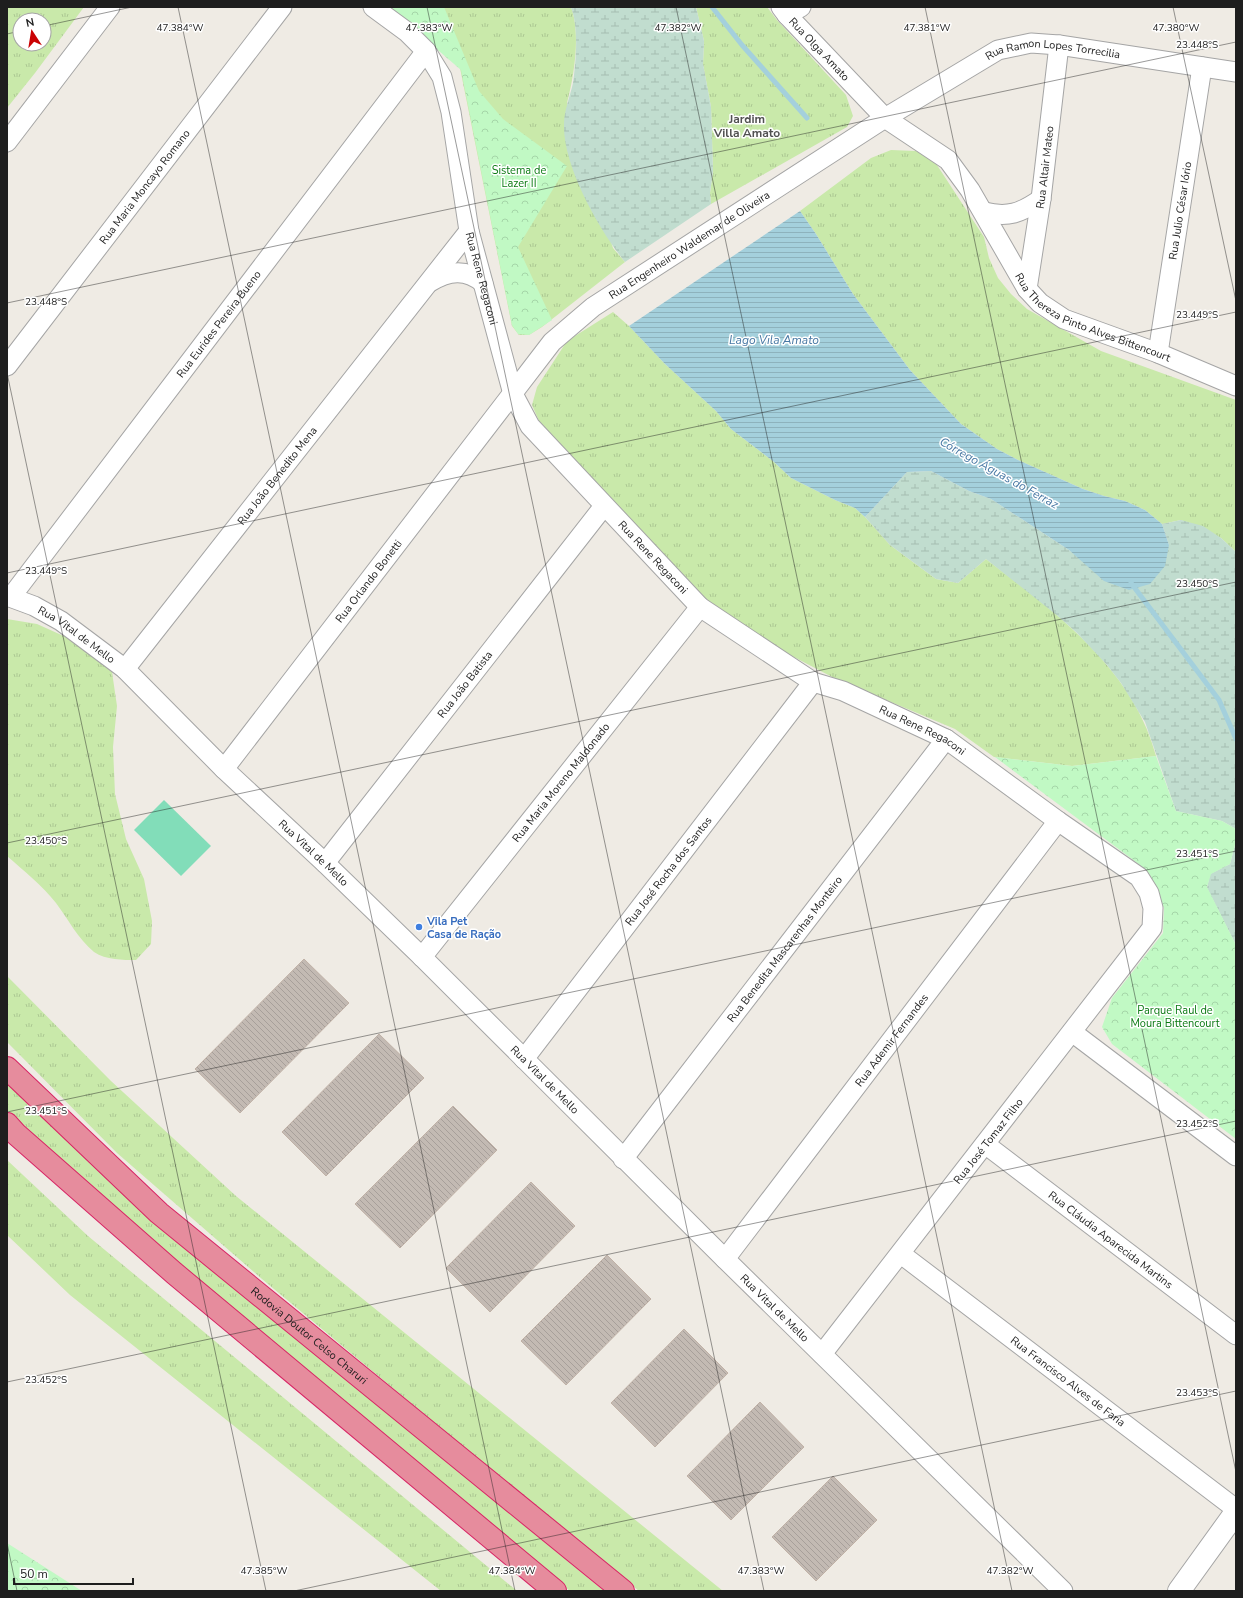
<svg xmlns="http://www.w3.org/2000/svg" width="1243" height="1598" viewBox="0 0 1243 1598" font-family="'Nunito Sans',sans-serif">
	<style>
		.grass { fill: url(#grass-tufts); fill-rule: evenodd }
		.wetland { fill: url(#wetland-marsh) }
		.park { fill: url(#park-crowns) }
		.pitch { fill: #82ddb9 }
		.water { fill: url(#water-rules) }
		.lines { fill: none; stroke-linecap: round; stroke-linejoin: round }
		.stream { stroke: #a4d0dc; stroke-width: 5 }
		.building { fill: url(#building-back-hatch); stroke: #c0b1a6 }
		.minor-casing { stroke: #a5a5a5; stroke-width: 21 }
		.tertiary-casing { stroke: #a5a5a5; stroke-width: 24 }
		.motorway-casing { stroke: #d82565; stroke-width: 24 }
		.minor { stroke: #fff; stroke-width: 19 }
		.tertiary { stroke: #fff; stroke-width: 22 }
		.motorway { stroke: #e68c9d; stroke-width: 22 }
		.ticks { fill: none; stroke: #1e1e1e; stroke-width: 1; stroke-opacity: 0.45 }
		.shop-dot { fill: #3f7fe0; stroke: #fff; stroke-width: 1.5 }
		.labels { text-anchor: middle; stroke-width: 3; stroke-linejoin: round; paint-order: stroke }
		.street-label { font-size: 11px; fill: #1e1e1e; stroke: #fff }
		.park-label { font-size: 11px; fill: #0c7b14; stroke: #fff }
		.shop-label { font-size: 11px; font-weight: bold; fill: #366cbe; stroke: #fff; text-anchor: start }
		.neighbourhood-label { font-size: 12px; font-weight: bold; fill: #515151; stroke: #fff }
		.water-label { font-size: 12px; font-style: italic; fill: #4878a4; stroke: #fff }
		.ticks-label { font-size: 10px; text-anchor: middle; fill: #1e1e1e; stroke: #fff; stroke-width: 3; stroke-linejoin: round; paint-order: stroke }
	</style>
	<defs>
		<pattern id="grass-tufts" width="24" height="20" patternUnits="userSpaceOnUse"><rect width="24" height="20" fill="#c9e9aa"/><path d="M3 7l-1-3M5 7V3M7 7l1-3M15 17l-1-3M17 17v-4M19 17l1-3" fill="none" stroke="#acc792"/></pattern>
		<pattern id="wetland-marsh" width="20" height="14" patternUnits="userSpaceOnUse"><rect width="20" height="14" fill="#c1ddcf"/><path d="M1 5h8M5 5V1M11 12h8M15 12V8" fill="none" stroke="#a5bdb1"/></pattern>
		<pattern id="park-crowns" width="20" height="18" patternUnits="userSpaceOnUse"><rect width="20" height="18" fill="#c1f9c4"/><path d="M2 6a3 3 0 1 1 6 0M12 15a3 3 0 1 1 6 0" fill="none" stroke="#a5d5a8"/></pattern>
		<pattern id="water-rules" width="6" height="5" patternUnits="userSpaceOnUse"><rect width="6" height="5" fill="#a4d0dc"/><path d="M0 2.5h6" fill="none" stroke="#8db2bc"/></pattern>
		<pattern id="building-back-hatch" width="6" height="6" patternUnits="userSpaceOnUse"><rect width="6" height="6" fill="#c3bab3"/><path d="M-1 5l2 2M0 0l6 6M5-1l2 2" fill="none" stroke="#a79f9a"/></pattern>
	</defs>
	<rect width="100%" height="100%" fill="#efebe4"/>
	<path class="grass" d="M7 7H84L35 73 7 108ZM20 20H44V44H20Z
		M391 7H571C581 34 574 76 567 103L613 248 625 262 542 327 529 335H519L512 326 460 68Z
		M696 7H767L777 20 846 95 853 116 847 127 711 204 710 193 713 171 711 107 703 64 704 41Z
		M891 150 916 151 935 162 984 237 989 258 998 278 1011 294 1027 309 1101 351 1236 400V552L1221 538 1181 520 1162 524 1145 510 1125 501 1104 496 1083 489 1018 460 997 449 961 424 910 370 853 294 816 234 800 211 871 158Z
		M613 312 629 326 665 364 716 411 731 429 774 462 791 478 835 500 855 508 865 517 890 545 936 579 958 583 986 559C1054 611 1133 668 1156 756L1072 766 994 757 955 729 834 678 769 644 702 596 539 421 532 405 537 387 567 341Z
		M7 619 37 624 77 642 96 655 112 672 117 706 113 747 115 794 126 839 144 879 152 921 151 944 136 960C123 960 106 960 94 952 78 939 68 919 56 903 42 885 24 871 7 856Z
		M7 976 111 1081 236 1196 723 1591H639L509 1485 262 1279 117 1153 7 1042Z
		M7 1083 87 1159 225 1280 604 1591H570C379 1434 188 1278 7 1110Z
		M7 1160 88 1236 517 1591H441L70 1295 7 1235Z"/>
	<path class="wetland" d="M571 7H696L704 41 703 64 711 107 713 171 710 193 711 204 625 262C599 230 563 166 564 125 564 110 570 97 573 83 576 61 579 28 571 7Z
		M931 471 969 491 991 499 1069 550 1087 564 1169 545 1162 524 1181 520 1203 526 1221 538 1236 552V829L1222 821 1176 811 1145 722 1121 683 1107 665 1077 633 1059 617 986 559 958 583 936 579 890 545 865 517 907 472Z
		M1236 841V945L1207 888 1210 874 1230 864Z"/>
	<path class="park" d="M388 7H444L479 91 503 119 567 166 518 247 552 320 529 335 518 334 512 325 461 70Z
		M1156 756 1176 811 1222 821 1236 829V841L1230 864 1211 874 1207 887 1236 945V1139L1112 1044 1102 1027 1112 998 1163 933 1164 908 1140 865 995 757 1072 766Z
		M7 1543 82 1591H7Z"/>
	<path class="pitch" d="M164 800 211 846 181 876 134 830Z"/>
	<path class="water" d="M800 211 816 234 853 294 910 370 961 424 997 449 1018 460 1083 489 1104 496 1125 501 1145 510 1162 524 1169 545 1165 566 1150 584 1129 590 1104 581 1069 550 991 499 969 491 931 471 907 472 865 517 855 508 835 500 791 478 774 462 731 429 716 411 665 364 629 326Z"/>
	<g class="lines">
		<path class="stream" d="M712 7 742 45 807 118
			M1131 583 1219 700 1236 739"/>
	</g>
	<path class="building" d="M304 959 349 1003 240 1113 195 1069Z
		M379 1034 424 1078 326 1176 282 1132Z
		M453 1106 497 1150 400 1248 355 1204Z
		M531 1182 575 1226 490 1312 446 1268Z
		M607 1255 651 1299 566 1385 521 1341Z
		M684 1329 728 1373 655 1447 611 1403Z
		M760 1402 804 1447 731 1520 687 1476Z
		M833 1476 877 1520 816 1581 772 1537Z"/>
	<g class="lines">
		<g class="minor-casing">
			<g id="minor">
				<path id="s1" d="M373 7 407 32 426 51 442 77 451 112 469 231 513 394 530 426 700 607 813 682 843 691 946 739 1058 821 1139 877 1149 893 1153 908 1152 928 822 1354"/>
				<path id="s2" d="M781 7 787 15 885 118 948 160 970 190 1027 289 1040 303 1064 319 1158 353 1236 386"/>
				<path d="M787 15 801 7"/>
				<path d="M7 142 110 7"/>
				<path d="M984 212C1008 218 1021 213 1041 199"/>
				<path d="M430 282C448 271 466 268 483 283"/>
				<path id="s3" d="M1027 289 1041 199 1059 45"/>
				<path id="s4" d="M1158 353 1202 67"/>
				<path id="s5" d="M7 366 282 7"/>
				<path id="s6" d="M7 596 34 606 61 621 125 669 224 769 325 863 422 957 725 1259 1063 1591"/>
				<path id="s7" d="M11 597 426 51"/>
				<path id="s8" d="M125 669 469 231"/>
				<path id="s9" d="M224 769 552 342 593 307 885 118 998 50 1031 43 1059 45 1236 72"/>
				<path id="s10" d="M325 863 604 506"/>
				<path id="s11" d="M422 957 700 607"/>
				<path d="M1072 1032 1236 1156"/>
				<path id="s12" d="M524 1059 813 682"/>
				<path id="s13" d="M985 1144 1236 1335"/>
				<path id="s14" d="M623 1159 946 739"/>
				<path id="s15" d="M901 1254 1236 1509"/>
				<path id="s16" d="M725 1259 1058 821"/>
			</g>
		</g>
		<g class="tertiary-casing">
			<path id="tertiary" d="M1179 1591 1236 1512"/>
		</g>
		<g class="motorway-casing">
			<g id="motorway">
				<path id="s17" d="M7 1068 159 1213 623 1591"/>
				<path d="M7 1124 16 1134 174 1273 555 1591"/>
			</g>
		</g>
		<use href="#minor" class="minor"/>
		<use href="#tertiary" class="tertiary"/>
		<use href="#motorway" class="motorway"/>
	</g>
	<path class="ticks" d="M178 7 515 1591M427 7 764 1591M676 7 1012 1591M925 7 1236 1472M1173 7 1236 301M44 26 132 7M7 34 20 31M7 303 1236 42M7 373 266 1591M7 573 1236 312M7 843 1236 582M7 1112 1236 851M7 1382 1236 1121M7 1543 17 1591M294 1591 1236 1391"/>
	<circle class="shop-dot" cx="419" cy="927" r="4"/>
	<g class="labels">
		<g class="street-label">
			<text dy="4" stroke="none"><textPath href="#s2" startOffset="57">Rua Olga Amato</textPath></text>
			<text dy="4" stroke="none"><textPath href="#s9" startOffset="1127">Rua Ramon Lopes Torrecilia</textPath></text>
			<text dy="4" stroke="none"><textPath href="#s3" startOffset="123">Rua Altair Mateo</textPath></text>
			<text dy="4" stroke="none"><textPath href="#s5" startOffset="226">Rua Maria Moncayo Romano</textPath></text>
			<text dy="4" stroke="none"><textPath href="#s4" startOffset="144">Rua Julio César Iório</textPath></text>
			<text dy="4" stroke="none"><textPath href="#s9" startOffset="707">Rua Engenheiro Waldemar de Oliveira</textPath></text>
			<text dy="4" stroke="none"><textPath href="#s1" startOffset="305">Rua Rene Regaconi</textPath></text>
			<text dy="4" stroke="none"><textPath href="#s2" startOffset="451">Rua Thereza Pinto Alves Bittencourt</textPath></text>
			<text dy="4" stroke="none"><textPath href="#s7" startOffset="343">Rua Eurides Pereira Bueno</textPath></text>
			<text dy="4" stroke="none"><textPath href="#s8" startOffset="246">Rua João Benedito Mena</textPath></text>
			<text dy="4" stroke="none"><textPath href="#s1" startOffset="641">Rua Rene Regaconi</textPath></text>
			<text dy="4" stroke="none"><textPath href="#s9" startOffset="237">Rua Orlando Bonetti</textPath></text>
			<text dy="4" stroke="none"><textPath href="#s6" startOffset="80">Rua Vital de Mello</textPath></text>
			<text dy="4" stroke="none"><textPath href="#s10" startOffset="227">Rua João Batista</textPath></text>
			<text dy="4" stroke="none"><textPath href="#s1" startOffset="965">Rua Rene Regaconi</textPath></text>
			<text dy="4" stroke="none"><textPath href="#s11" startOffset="223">Rua Maria Moreno Maldonado</textPath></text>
			<text dy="4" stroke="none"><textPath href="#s6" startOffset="403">Rua Vital de Mello</textPath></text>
			<text dy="4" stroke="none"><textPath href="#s12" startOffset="237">Rua José Rocha dos Santos</textPath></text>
			<text dy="4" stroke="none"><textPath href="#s14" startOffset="265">Rua Benedita Mascarenhas Monteiro</textPath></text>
			<text dy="4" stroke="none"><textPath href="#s16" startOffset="275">Rua Ademir Fernandes</textPath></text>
			<text dy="4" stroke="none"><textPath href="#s6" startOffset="727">Rua Vital de Mello</textPath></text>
			<text transform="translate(988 1141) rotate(-52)" y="4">Rua José Tomaz Filho</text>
			<text dy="4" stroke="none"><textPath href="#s13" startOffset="158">Rua Cláudia Aparecida Martins</textPath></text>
			<text dy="4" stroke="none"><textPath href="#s6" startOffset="1051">Rua Vital de Mello</textPath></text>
			<text dy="4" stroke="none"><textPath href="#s17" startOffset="404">Rodovia Doutor Celso Charuri</textPath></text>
			<text dy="4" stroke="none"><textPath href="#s15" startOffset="210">Rua Francisco Alves de Faria</textPath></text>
		</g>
		<g class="park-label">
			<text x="519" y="174">Sistema de<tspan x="519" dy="13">Lazer II</tspan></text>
			<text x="1175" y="1014">Parque Raul de<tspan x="1175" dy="13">Moura Bittencourt</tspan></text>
		</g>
		<g class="shop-label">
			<text x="427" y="925">Vila Pet<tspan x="427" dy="13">Casa de Ração</tspan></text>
		</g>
		<g class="neighbourhood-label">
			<text x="747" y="123">Jardim<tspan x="747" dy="14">Villa Amato</tspan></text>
		</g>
		<g class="water-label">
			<text x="774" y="344">Lago Vila Amato</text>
			<text transform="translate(999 473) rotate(29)" y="4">Córrego Águas do Ferraz</text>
		</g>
	</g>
	<g class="ticks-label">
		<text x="180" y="31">47.384°W</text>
		<text x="429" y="31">47.383°W</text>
		<text x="678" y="31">47.382°W</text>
		<text x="927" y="31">47.381°W</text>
		<text x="1176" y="31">47.380°W</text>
		<text x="1197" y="48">23.448°S</text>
		<text x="46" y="305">23.448°S</text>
		<text x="1197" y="318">23.449°S</text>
		<text x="46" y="574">23.449°S</text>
		<text x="1197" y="587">23.450°S</text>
		<text x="46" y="844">23.450°S</text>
		<text x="1197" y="857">23.451°S</text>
		<text x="46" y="1114">23.451°S</text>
		<text x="1197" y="1127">23.452°S</text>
		<text x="46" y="1383">23.452°S</text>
		<text x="1197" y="1396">23.453°S</text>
		<text x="264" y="1574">47.385°W</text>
		<text x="512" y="1574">47.384°W</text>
		<text x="761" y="1574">47.383°W</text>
		<text x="1010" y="1574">47.382°W</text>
	</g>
	<rect width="1243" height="1598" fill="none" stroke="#1e1e1e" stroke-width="16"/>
	<g transform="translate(32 32) rotate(348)"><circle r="19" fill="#ffffff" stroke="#a5a5a5"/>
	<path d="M0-3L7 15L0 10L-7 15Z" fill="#ca0204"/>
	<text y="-6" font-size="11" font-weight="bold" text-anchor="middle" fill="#1e1e1e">N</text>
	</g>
	<path d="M14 1578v6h119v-6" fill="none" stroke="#1e1e1e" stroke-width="2"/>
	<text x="20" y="1578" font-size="12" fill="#1e1e1e" stroke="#ffffff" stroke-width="3" paint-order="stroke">50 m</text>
</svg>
